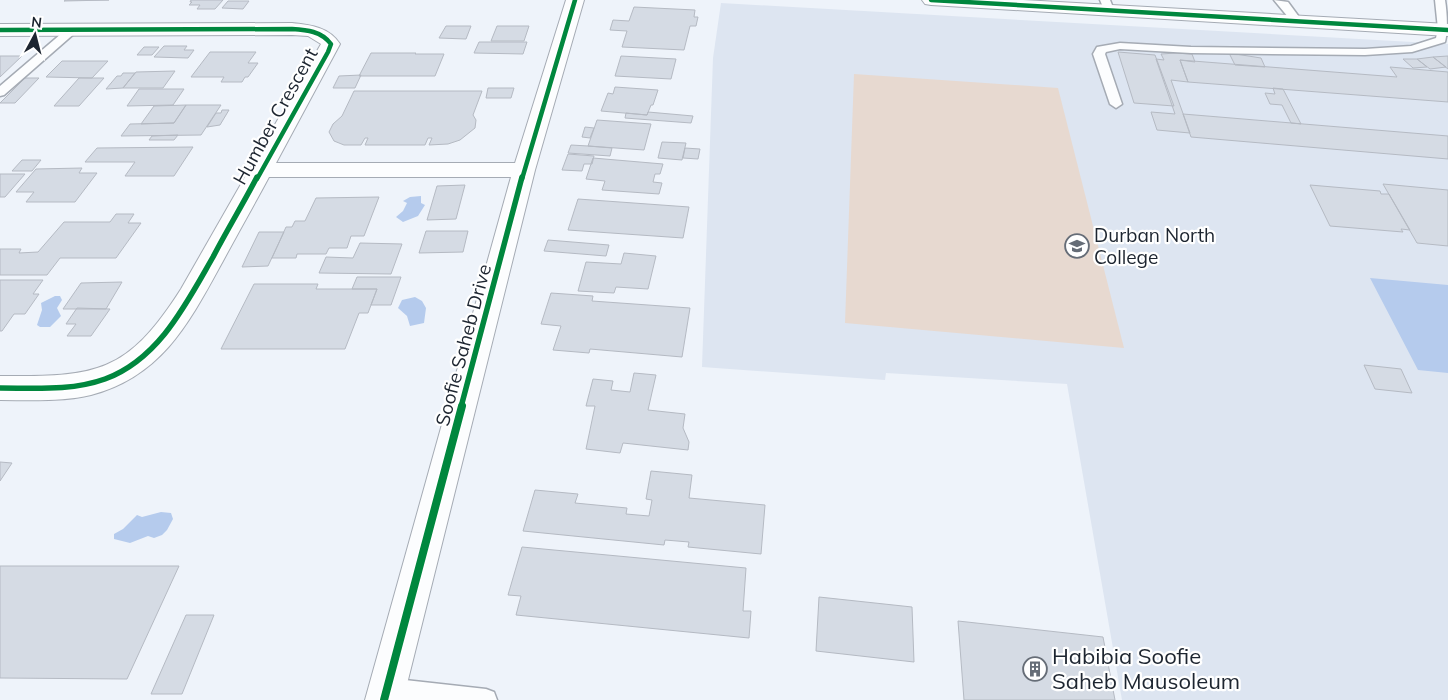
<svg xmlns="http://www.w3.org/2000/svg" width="1448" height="700" viewBox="0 0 1448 700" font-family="Mulish,sans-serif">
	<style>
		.built { fill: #dde5f1 }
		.green { fill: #e7d9d0 }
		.water { fill: #b5cbed }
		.building { fill: #d5dbe4; stroke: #b5bac3 }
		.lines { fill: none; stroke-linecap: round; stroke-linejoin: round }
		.service-casing { stroke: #a5abb4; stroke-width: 3 }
		.minor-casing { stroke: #a5abb4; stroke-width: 2 }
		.service { fill: #fcfdfe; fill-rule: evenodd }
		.minor { fill: #fcfdfe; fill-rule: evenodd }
		.cycleway-far2-casing { stroke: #fff; stroke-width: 7 }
		.cycleway-far1-casing { stroke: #fff; stroke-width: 9 }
		.cycleway-casing { stroke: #fff; stroke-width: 11 }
		.cycleway-far2 { stroke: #00873e; stroke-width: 4.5 }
		.cycleway-far1 { stroke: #00873e; stroke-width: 5.5 }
		.cycleway { stroke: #00873e; stroke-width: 8 }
		.labels { text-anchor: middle; stroke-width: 4.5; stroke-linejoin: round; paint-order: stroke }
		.street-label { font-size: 19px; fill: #1d2530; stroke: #fff }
		.poi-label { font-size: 19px; fill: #1d2530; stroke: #fff; text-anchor: start }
		.near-poi-label { font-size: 22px; fill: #1d2530; stroke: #fff; text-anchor: start }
	</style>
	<rect width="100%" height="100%" fill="#eef3fa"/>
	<path class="built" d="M721 3 1448 44V700H1122L1067 384 886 373 885 380 702 367 713 58Z"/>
	<path class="green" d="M854 74 1058 88 1124 348 845 323Z"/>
	<path class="water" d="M421 196V203L425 205 418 216 403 222 396 217 403 211 407 203 403 201 410 197Z
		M1370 278 1448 285V373L1418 370Z
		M55 296H60L62 300 57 308 61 316 50 327H40L37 325 42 310 41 303Z
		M415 297 422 301 426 308 424 323 410 326 407 316 398 308 402 300Z
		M161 512 171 513 173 519 167 530 162 535 154 538 148 536 130 543 114 539V534L123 529 137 515 142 517Z"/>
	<path class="building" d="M66 0H109L64 1Z
		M191 0H223L215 9H197L200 5H189L192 2H190Z
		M228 1H249L243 9 222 8Z
		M634 7 695 10 694 17H698L696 26H690L684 50 622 47 627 31 610 30 613 20 629 21Z
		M446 26H471L466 39 439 38Z
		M497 26H529L524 41H491Z
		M479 42H527L523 54 474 53Z
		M164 46H187L184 50H194L188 58 154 57Z
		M144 47H159L152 55H137Z
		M210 52H256L248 63H258L248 77H245L242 82H221L224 77H191Z
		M1118 52 1155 55 1174 106 1134 103Z
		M371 53H416L415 54H444L435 76H359Z
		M1176 53 1192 54 1195 62 1180 60 1188 82 1171 80 1190 133 1157 130 1151 112 1175 114 1156 59 1164 60 1161 54Z
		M1229 53 1261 58 1265 67 1235 65Z
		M0 56H22L0 77Z
		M621 56 676 59 671 79 615 76Z
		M1448 56V69L1433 57Z
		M1433 57 1446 67 1430 69 1417 59Z
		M1403 59H1417L1427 67 1413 68Z
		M1180 60 1397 77 1390 67 1448 72V102L1188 82Z
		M62 61H108L92 78 46 77Z
		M175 71 163 88H123L136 72Z
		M123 73H135L123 88 106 89 117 76H121Z
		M361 75 355 88H333L339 76Z
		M25 78H39L15 103H0Z
		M79 78H104L79 106H54Z
		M615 87 658 90 653 105H651L647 115 601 111 608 93 613 94Z
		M488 88H514L511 98H486Z
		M1273 88 1283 89 1301 124 1291 123 1282 105 1270 104 1265 93 1275 94Z
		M139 89H184L173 105 127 106Z
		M354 91H482L473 115 476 120 475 128 460 140 448 144 429 145 432 138H428L425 145H365L368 138H365L361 145H344L334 141 329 132 333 124 342 116Z
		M186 105 174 123 141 124 154 106Z
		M186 105H221L201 135 121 136 130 124 174 123Z
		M222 110H229L220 125 207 127 216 113H221Z
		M648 112 693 116 691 123 625 118 626 113 647 115Z
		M1183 114 1448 136V159L1191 137Z
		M597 120 651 124 644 150 588 146Z
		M585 127 594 128 590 138 582 137Z
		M178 135 174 140H149L152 136Z
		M662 142 686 143 682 160 658 158Z
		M571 145 588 146 612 148 610 156 568 153Z
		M193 147 174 176H125L135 162H85L97 148Z
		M685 148 700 149 698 159 683 158Z
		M568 154 594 156 592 164H584L582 171 562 170Z
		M593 158 663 164 660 174H655L653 182 662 183 659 194 602 190 605 181 586 179Z
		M22 160H41L32 171H12Z
		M82 168 79 173H97L75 202H26L34 192H16L36 169Z
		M0 174H25L5 197H0Z
		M1383 184 1448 190V246L1417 243Z
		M465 185 456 219 427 220 437 186Z
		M1310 185 1380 191 1381 194H1389L1410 230 1401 229 1403 232 1330 226Z
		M379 197 364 236H351L347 248H329L326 254H297L296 258H272L286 227H292L295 221H305L316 198Z
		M578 199 689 207 683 238 568 230Z
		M116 214H134L128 223H141L116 258H60L47 275H0V249H21L19 253 38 252 64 222H110Z
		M426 231H468L463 252 419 253Z
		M259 232H284L268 266 242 267Z
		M548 240 609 245 606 256 544 251Z
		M360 243 402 244 391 274 319 273 326 257 353 258Z
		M624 253 656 256 648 289 616 287 614 293 578 291 586 262 621 264Z
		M357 277H401L391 305H371L377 289H352Z
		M0 280H43L33 294H39L25 314H14L2 331H0Z
		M122 282 106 309H63L81 283Z
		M254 284H318L316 289H377L368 313H359L345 349H221Z
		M551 293 593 296 592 301 690 308 682 357 590 349 589 353 553 350 561 326 541 324Z
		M77 308 110 309 91 336H67L76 324H66Z
		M1364 365 1401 369 1412 393 1375 389Z
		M634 373 656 375 648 410 685 414 683 428 689 442 688 450 623 443 620 453 586 449 595 406H586L593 379 613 381 611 390 630 392Z
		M0 462 12 463 0 481Z
		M651 471 692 475 689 498 765 505 761 554 688 547 689 542 665 540 664 545 523 531 535 490 578 494 575 503 627 508 626 514 649 516 652 500 646 499Z
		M522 547 746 568 743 611H751L749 638 516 615 521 596 508 595Z
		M0 566H179L127 679 0 678Z
		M819 597 912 607 914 662 816 651Z
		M186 615H214L182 694H151Z
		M958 621 1103 637 1115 700H964Z"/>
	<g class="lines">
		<g class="service-casing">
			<path id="service" d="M1100 0H1110L1114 10 1113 12H1105Z
				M1274 0 1288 2 1302 21 1301 23H1293Z
				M1435 0H1445C1447 13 1448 30 1445 42L1412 52 1365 55 1191 53 1120 49 1106 52 1105 54 1122 104 1116 108 1110 104 1093 54 1097 47 1120 43 1191 47 1365 49 1411 46 1436 38 1438 29Z
				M72 27 76 28 77 30 76 32 4 95 0 96V86L68 28Z
				M387 678 486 689 494 692 497 700H387L379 697 376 689 379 681Z"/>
		</g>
		<g class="minor-casing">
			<path id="minor" d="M566 0H584L535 170 403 700H365L511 177H269C254 205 238 233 223 261 190 321 163 376 91 395 62 402 30 400 0 400V376C96 377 127 374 181 289L321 44 308 36 292 35 0 36V24L292 23C311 25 329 27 340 44L276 163H515Z
				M922 0H1023L1448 24V36L931 5 925 4Z"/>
		</g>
		<use href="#service" class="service"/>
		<use href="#minor" class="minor"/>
		<g class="cycleway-far2-casing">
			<path id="cycleway-far2" d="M931 0 1448 30
				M0 30 292 29C307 30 321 31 331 44L328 52 257 179
				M522 179 575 0"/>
		</g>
		<g class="cycleway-far1-casing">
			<path id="cycleway-far1" d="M0 388C35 388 72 391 105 379 159 359 186 304 213 257 227 230 243 204 257 177
				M461 407 522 177"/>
		</g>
		<g class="cycleway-casing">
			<path id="cycleway" d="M384 700 462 406"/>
		</g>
		<use href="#cycleway-far2" class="cycleway-far2"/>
		<use href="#cycleway-far1" class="cycleway-far1"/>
		<use href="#cycleway" class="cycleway"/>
	</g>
	<defs>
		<g id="school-ring" transform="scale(1.25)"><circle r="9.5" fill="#fff" stroke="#666d77" stroke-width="1.5"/><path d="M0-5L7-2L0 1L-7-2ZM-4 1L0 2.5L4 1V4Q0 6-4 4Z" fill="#666d77"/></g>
		<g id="building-ring" transform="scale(1.25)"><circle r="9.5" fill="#fff" stroke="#666d77" stroke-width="1.5"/><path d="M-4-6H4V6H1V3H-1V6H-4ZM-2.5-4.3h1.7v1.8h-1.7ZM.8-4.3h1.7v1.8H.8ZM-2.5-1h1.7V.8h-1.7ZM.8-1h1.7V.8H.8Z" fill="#666d77"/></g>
	</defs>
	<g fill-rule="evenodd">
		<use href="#school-ring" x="1077" y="246"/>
		<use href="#building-ring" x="1035" y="669"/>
	</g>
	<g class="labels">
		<g class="street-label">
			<text transform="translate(275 116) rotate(-61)" y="7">Humber Crescent</text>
			<text transform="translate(463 345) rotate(-75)" y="7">Soofie Saheb Drive</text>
		</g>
		<g class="poi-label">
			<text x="1094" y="242">Durban North<tspan x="1094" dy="22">College</tspan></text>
		</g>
		<g class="near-poi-label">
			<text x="1052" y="664">Habibia Soofie<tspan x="1052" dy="25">Saheb Mausoleum</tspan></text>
		</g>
	</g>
	<g transform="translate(35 35) rotate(7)" stroke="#ffffff" stroke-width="4" paint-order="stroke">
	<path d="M0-4L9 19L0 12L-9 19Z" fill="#1d2530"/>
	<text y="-8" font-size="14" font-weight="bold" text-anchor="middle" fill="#1d2530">N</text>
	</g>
</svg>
